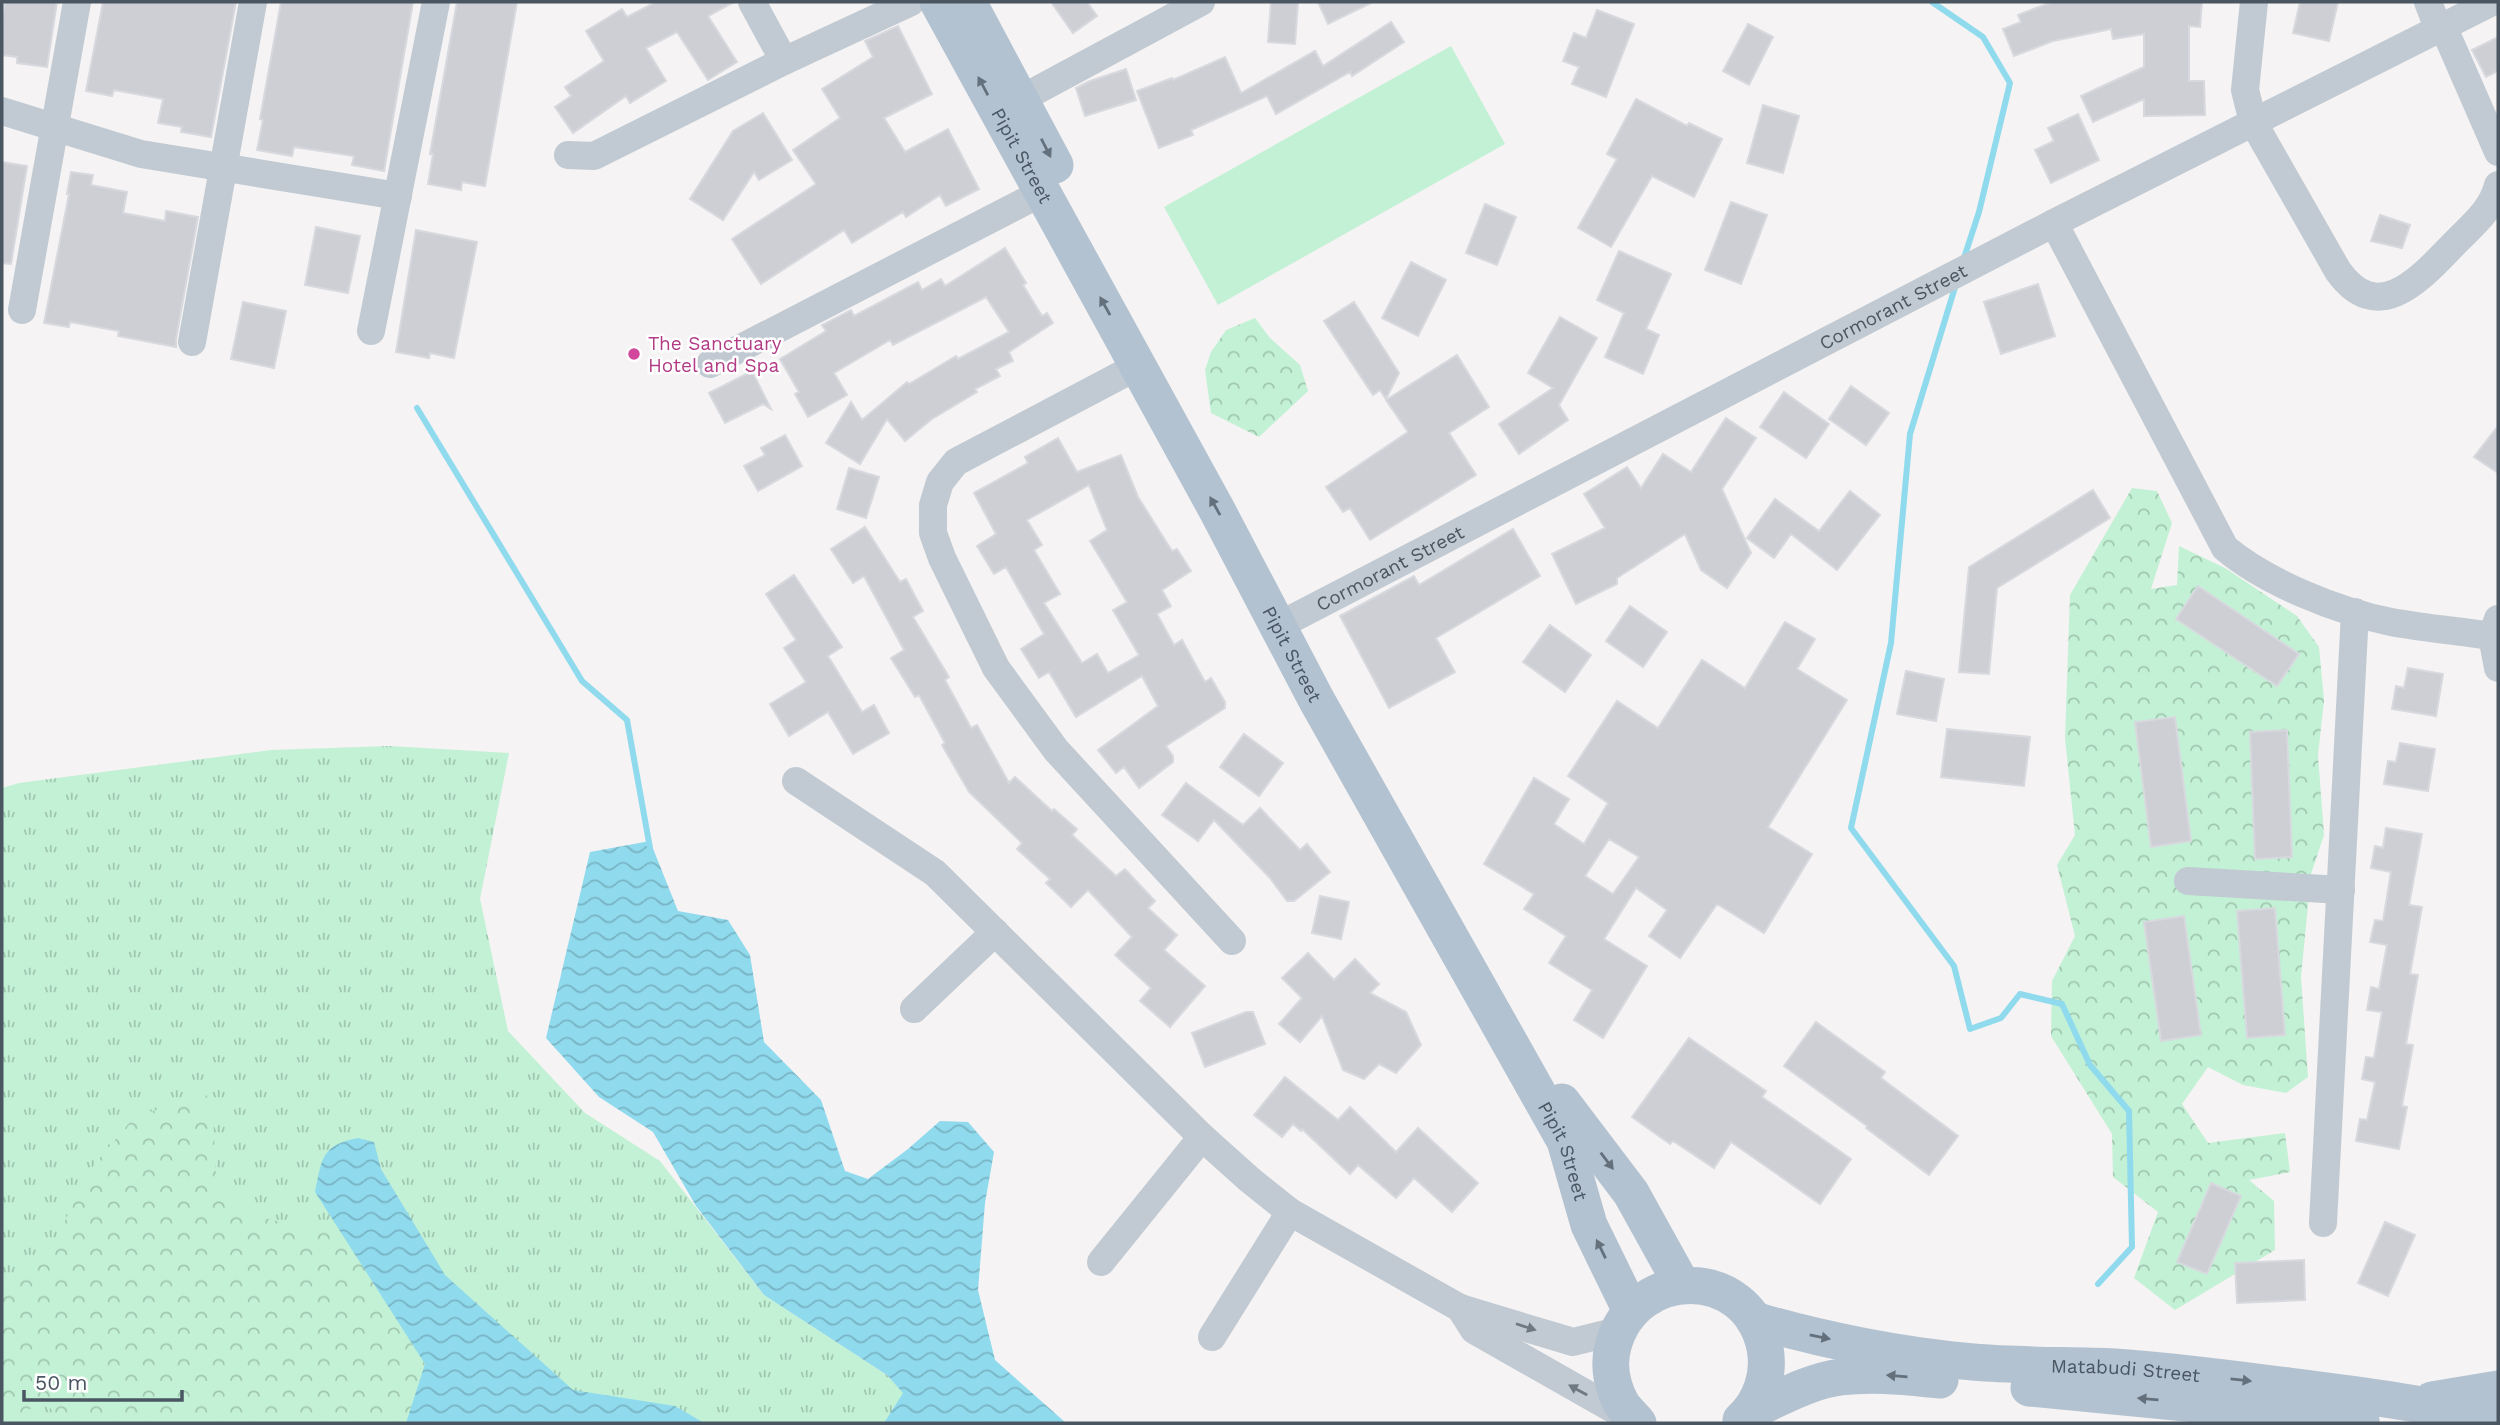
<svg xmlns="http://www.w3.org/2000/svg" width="2500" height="1425" viewBox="0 0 2500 1425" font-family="'Work Sans',sans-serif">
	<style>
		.grass { fill: url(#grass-tufts) }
		.forest { fill: url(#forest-crowns) }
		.park { fill: #c3f1d5 }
		.water { fill: url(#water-waves) }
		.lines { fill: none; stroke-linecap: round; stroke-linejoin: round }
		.stream { stroke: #90daee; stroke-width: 6 }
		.building { fill: #cdcfd5; stroke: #d7d9de; stroke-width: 2; fill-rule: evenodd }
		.minor { stroke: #c1cad2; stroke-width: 28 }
		.major { stroke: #b3c2d1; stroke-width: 37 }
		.oneway { fill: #64717d }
		.oneway2 { fill: #6e7983 }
		.hotel-dot { fill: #d1479c; stroke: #fff; stroke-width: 2.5 }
		.labels { text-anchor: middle; stroke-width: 5; stroke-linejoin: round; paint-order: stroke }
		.street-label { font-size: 19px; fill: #4a5661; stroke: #fff }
		.hotel-label { font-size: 19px; fill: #b23c85; stroke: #fff; text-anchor: start }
	</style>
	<defs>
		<pattern id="grass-tufts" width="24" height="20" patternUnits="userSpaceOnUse" patternTransform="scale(1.75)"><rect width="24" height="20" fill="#c3f1d5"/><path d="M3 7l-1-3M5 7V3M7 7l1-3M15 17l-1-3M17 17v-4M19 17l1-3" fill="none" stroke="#a0c6b0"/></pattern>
		<pattern id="forest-crowns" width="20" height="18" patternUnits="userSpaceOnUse" patternTransform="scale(1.75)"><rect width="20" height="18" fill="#c3f1d5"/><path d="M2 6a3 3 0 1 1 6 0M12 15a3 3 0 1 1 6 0" fill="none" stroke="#a0c6b0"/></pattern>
		<pattern id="water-waves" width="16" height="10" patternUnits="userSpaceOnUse" patternTransform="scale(1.75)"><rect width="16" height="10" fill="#90daee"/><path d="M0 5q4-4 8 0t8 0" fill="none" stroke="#78b4c4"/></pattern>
	</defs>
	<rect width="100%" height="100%" fill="#f5f3f3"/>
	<path class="grass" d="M390 746 509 753 480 899 508 1031 585 1113 660 1161 764 1295 887 1375 904 1393 884 1423H2V788L19 783 271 750Z"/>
	<path class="forest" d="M1255 318 1270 338 1300 365 1308 391 1259 437 1211 413 1205 370 1211 352 1226 330Z
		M2132 488 2157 491 2172 523 2151 589 2177 585 2179 546 2225 568 2297 616 2319 647 2324 700 2318 755 2324 835 2311 874 2301 977 2308 1077 2286 1093 2243 1085 2208 1067 2182 1104 2208 1143 2285 1133 2290 1172 2249 1180 2274 1201 2275 1250 2175 1310 2134 1278 2158 1212 2113 1177 2112 1134 2051 1036 2052 981 2075 936 2057 865 2075 835 2065 738 2070 595Z
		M212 1094 216 1175 241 1213 286 1223 337 1226 425 1364 406 1423H61L46 1402 2 1421V1284L47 1258 89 1171 135 1116Z"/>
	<path class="park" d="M1451 46 1505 144 1218 305 1164 207Z"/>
	<path class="water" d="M650 841 678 911 728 920 750 955 764 1042 821 1100 845 1171 868 1179 908 1149 940 1121 968 1122 994 1152 985 1203 978 1290 995 1360 1066 1423H884L903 1393 887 1375 764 1295 696 1206 653 1132 599 1097 546 1038 590 852Z
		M358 1138 374 1142 381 1169 445 1275 573 1390 675 1406 704 1423H406L425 1364 315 1192C322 1159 321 1145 358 1138Z"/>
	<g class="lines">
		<path class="stream" d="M1932 2 1983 37 2010 83 1979 212 1963 261
			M1956 284 1910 434 1891 643 1851 828 1954 966 1970 1029 2001 1018 2020 994 2062 1004 2090 1065 2129 1111 2132 1247 2098 1284
			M417 408 582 681 627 720 650 848"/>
	</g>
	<path class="building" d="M5 2H57L47 67 17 63V57L2 55V21Z
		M103 2H236L211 137 181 132 182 127 158 123 163 99 114 90 112 96 86 91Z
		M281 2H413L384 171 352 165 354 156 294 147 292 156 257 150 263 120 260 119Z
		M457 2H517L485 186 462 182 461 190 428 184 433 154H430Z
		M656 2H734L708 16 737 62 708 80 677 32 646 48 666 81 630 103 626 96 573 133 555 107 571 96 565 87 604 61 586 31 622 9 627 17Z
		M1051 2H1087L1097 16 1073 33Z
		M1271 2H1298L1295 44 1268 42Z
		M1318 2H1373L1328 24Z
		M2052 2H2202L2200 27 2189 26V81H2204L2205 115 2144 116V99L2093 122 2081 96 2144 67V34L2113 39 2111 29 2053 41 2014 56 2003 29 2021 22 2018 15Z
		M2300 2H2338L2329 41 2293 33Z
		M1597 10 1634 24 1606 97 1572 84 1579 67 1563 61 1574 33 1586 38Z
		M1391 22 1404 42 1352 76 1350 72 1276 114 1267 96 1191 130 1193 135 1159 148 1137 91 1172 78 1173 80 1225 57 1241 93 1315 51 1323 66Z
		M1748 24 1773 37 1749 85 1723 71Z
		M898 26 932 94 884 118 905 152 948 129 979 189 946 206 940 195 906 217 903 212 852 243 844 230 761 284 732 239 816 184 793 150 840 118 822 89 873 57 865 41Z
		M2498 37V71L2486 77 2472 50Z
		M1126 69 1136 100 1085 116 1076 88 1090 81Z
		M1636 99 1687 126 1689 123 1722 139 1694 197 1652 176 1611 247 1578 228 1617 159 1607 154Z
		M1763 105 1799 116 1783 173 1747 163Z
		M763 113 792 160 759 180 754 172 723 220 690 199 733 131Z
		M2078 114 2099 160 2051 183 2035 150 2054 141 2048 128Z
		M2 162 27 166 11 264 2 263Z
		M71 172 93 175 91 185 127 192 123 213 165 221 166 211 198 217 176 339V347L118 336 119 331 70 322 69 327 44 323 69 194H67Z
		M1731 202 1767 215 1741 284 1705 270Z
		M1485 204 1516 217 1497 265 1466 253Z
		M2380 215 2410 225 2402 248 2371 241Z
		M316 227 360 236 348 293 305 285Z
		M416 230 477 242 454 358 430 353 429 358 396 352Z
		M1005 248 1026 283 1023 285 1042 316 1047 313 1053 323 1009 352 1013 361 996 369 1000 376 975 389 977 392 932 419 905 441 887 419 860 464 826 443 851 402 862 420 907 382 909 384 956 356 958 359 1009 332 986 297 893 345 890 340 834 373 847 395 808 417 795 394 799 392 780 359 826 331 822 325 851 310 854 316 918 282 922 290 941 279 945 286Z
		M1619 251 1671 274 1646 329 1659 335 1643 374 1605 357 1624 313 1597 300Z
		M1411 262 1446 280 1418 336 1382 318Z
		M2038 284 2055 336 2001 354 1984 302Z
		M243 302 286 311 274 368 231 359Z
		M1354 302 1399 373 1386 399 1380 390 1373 395 1324 321Z
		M1560 317 1597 338 1559 405 1568 420 1519 454 1499 424 1553 388 1528 373Z
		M1457 355 1489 407 1449 433 1476 475 1370 540 1350 508 1343 512 1326 487 1408 432 1386 400Z
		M752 371 771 409 763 404 725 423 709 393Z
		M1851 386 1889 413 1866 445 1829 419Z
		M1784 392 1829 424 1806 458 1760 427Z
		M1726 418 1756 438 1722 489 1751 553 1727 588 1701 570 1685 534 1617 578V584L1576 604 1552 554 1605 528 1584 494 1627 467 1641 488 1663 454 1691 472Z
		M2498 426V473L2474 457Z
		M785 435 802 466 758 491 744 466 765 455 761 448Z
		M1058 438 1077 472 1121 455 1138 497 1172 551 1177 549 1191 571 1162 590 1171 606 1157 614 1174 645 1182 640 1205 682 1211 678 1225 702V708L1166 746 1173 756V762L1139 788 1124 767 1116 773 1098 750 1158 706 1142 676 1076 717 1049 672 1039 678 1021 649 1044 634 1006 567 994 574 977 546 996 534 974 493 1028 463 1025 457ZM1089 485 1107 530 1090 541 1127 602 1113 610 1139 655 1108 673 1097 654 1082 663 1044 603 1060 594 1034 550 1042 545 1027 520Z
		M849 468 879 477 866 518 837 509Z
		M2093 490 2110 518 1997 588 1989 674 1959 672 1969 567Z
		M1850 491 1880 515 1837 570 1791 534 1774 558 1747 538 1775 499 1819 531Z
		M865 527 900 582 906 579 923 611 913 617 949 677 945 680 971 728 977 725 1009 783 1015 777 1052 811 1054 809 1077 829 1072 835 1116 876 1125 869 1155 901 1148 908 1177 935 1164 950 1205 986 1170 1027 1140 1001 1151 988 1115 955 1132 937 1088 890 1071 907 1046 883 1050 879 1017 849 1022 843 969 792 942 745 945 743 919 695 915 697 891 658 904 650 864 576 853 583 831 549Z
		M1513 529 1540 576 1436 638 1455 672 1389 708 1340 616 1414 576 1419 585Z
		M794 575 842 647 828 656 862 712 874 705 889 733 853 754 828 712 789 736 770 704 806 682 784 648 796 640 766 594Z
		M2198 586 2299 654 2277 686 2176 619Z
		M1630 606 1667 632 1643 667 1606 641Z
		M1785 622 1815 639 1797 669 1847 700 1768 827 1812 854 1764 933 1717 904 1680 958 1649 936 1667 910 1636 888 1604 939 1647 966 1603 1038 1574 1020 1592 990 1549 963 1566 936 1524 909 1534 894 1484 864 1534 778 1569 799 1554 824 1584 844 1608 803 1568 776 1617 701 1658 728 1702 660 1745 688ZM1609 839 1639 857 1613 894 1585 876Z
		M1550 625 1591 655 1565 692 1523 662Z
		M2408 668 2443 674 2436 716 2392 709 2396 686 2404 688Z
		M1906 671 1944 679 1936 721 1897 714Z
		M2175 717 2191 841 2151 847 2135 722Z
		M1947 729 2030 737 2024 786 1941 777Z
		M2287 730 2292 857 2255 859 2250 732Z
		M1244 734 1283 763 1259 796 1220 767Z
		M2400 743 2435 749 2428 791 2384 784 2388 761 2396 762Z
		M1186 783 1243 825 1260 808 1300 850 1307 844 1330 872 1294 901H1287L1270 878 1214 820 1198 841 1162 815Z
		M2386 828 2422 834 2409 905 2422 907 2410 974 2418 975 2406 1044 2413 1045 2402 1106 2407 1107 2399 1149 2356 1141 2360 1119 2367 1120 2375 1082 2362 1079 2366 1057 2374 1058 2382 1012 2367 1010 2371 987 2379 989 2387 945 2370 942 2375 920 2383 921 2391 872 2371 868 2375 846 2383 848Z
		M1320 896 1349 902 1341 939 1312 933Z
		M2275 908 2285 1035 2247 1038 2237 911Z
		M2184 916 2201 1035 2161 1041 2144 922Z
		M1308 953 1334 980 1355 959 1379 984 1370 993 1406 1012 1421 1045 1396 1073 1379 1064 1364 1079 1343 1070 1322 1016 1300 1042 1279 1024 1302 998 1282 978Z
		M1246 1012H1253L1265 1044 1205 1067 1192 1033Z
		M1816 1022 1885 1072 1881 1078 1958 1136 1929 1175 1866 1128 1867 1126 1784 1066Z
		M1689 1038 1766 1091 1762 1097 1851 1159 1820 1204 1731 1142 1714 1168 1673 1141 1670 1144 1632 1117Z
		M1285 1077 1338 1120 1350 1107 1396 1152 1418 1128 1478 1183 1452 1212 1414 1178 1396 1198 1358 1165 1350 1174 1302 1129 1301 1131 1293 1124 1282 1137 1254 1115Z
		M2211 1183 2241 1196 2207 1274 2177 1262Z
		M2385 1222 2415 1235 2388 1296 2358 1283Z
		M2304 1260 2305 1300 2237 1303 2235 1263Z"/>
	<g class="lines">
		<g class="minor">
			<path d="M752 2 784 61"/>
			<path d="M2254 2 2245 90 2253 122 2338 271C2378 327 2420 279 2453 245 2470 227 2492 211 2498 185"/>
			<path d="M2428 2 2438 28"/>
			<path d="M2443 26 2498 152"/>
			<path d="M1021 99 1201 2"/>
			<path d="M2 111 141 154 398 196"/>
			<path d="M568 155 594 156 784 61 911 2"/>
			<path d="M2054 223 2225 548C2267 583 2337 611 2391 622 2424 628 2458 631 2492 636"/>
			<path d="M22 310 77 2"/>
			<path d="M371 331 436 2"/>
			<path d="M192 342 253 2"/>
			<path d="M710 364 1043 192"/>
			<path d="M1138 366 956 462 940 482 933 505V533L942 558 996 668 1056 750 1232 941"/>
			<path d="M2498 619 2492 636 2498 668"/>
			<path id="s1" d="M1278 626 2054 223 2492 2"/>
			<path d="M796 781 935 873 1202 1137 1250 1180 1290 1212 1460 1308 1573 1342 1617 1331"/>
			<path d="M2188 881 2341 890"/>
			<path d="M914 1009 995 932"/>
			<path d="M2323 1223 2355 612"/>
			<path d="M1101 1262 1202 1137"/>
			<path d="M1460 1308 1474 1330 1634 1421"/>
			<path d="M1212 1337 1290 1212"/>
		</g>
		<g class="major">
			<path id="s2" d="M938 2 1218 512 1316 699 1565 1141 1589 1225 1631 1311"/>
			<path d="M968 2 1055 165"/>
			<path d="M1562 1102 1631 1193 1682 1285"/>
			<path id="s3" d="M1754 1320C1822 1340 1902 1356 1973 1362 2020 1366 2068 1365 2115 1367 2173 1371 2232 1379 2289 1386 2360 1395 2430 1404 2498 1421"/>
			<path d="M2029 1388 2361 1420"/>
			<path d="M2432 1400 2498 1389"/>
			<path d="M1749 1412C1778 1399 1809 1381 1841 1377 1874 1373 1907 1377 1940 1380"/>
			<path d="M1638 1423C1633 1417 1625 1410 1621 1403 1612 1386 1608 1365 1613 1346 1635 1265 1748 1265 1765 1348 1770 1374 1761 1402 1741 1420"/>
		</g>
	</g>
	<defs><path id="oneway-solid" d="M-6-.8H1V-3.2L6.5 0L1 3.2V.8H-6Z" transform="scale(1.75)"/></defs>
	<g class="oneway">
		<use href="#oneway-solid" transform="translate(983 86) rotate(-118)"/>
		<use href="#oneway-solid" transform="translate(1046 148) rotate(63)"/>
		<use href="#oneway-solid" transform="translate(1105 306) rotate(-119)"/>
		<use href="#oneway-solid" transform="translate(1215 506) rotate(-119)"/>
		<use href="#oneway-solid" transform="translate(1607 1161) rotate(53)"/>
		<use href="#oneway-solid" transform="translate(1601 1249) rotate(-116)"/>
		<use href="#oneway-solid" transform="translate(1820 1337) rotate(11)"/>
		<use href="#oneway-solid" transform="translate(1897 1376) rotate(-175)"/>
		<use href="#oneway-solid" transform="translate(2241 1380) rotate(6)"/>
		<use href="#oneway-solid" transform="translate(2148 1399) rotate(-175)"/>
	</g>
	<g class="oneway2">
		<use href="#oneway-solid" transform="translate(1526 1327) rotate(18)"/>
		<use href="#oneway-solid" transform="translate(1578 1390) rotate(-151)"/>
	</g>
	<circle class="hotel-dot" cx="634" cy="354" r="7"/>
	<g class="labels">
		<g class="street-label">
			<text dy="7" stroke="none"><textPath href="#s2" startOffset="175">Pipit Street</textPath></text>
			<text dy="7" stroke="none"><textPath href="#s1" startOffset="693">Cormorant Street</textPath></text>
			<text dy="7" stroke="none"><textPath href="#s1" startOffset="126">Cormorant Street</textPath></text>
			<text dy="7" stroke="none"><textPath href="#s2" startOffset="742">Pipit Street</textPath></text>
			<text dy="7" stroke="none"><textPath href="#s2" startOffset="1309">Pipit Street</textPath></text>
			<text dy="7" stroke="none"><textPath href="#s3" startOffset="376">Matabudi Street</textPath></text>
		</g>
		<g class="hotel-label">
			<text x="648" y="350">The Sanctuary<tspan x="648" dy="22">Hotel and Spa</tspan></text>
		</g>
	</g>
	<rect width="2500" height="1425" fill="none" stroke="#4a5661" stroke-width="7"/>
	<path d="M24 1390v10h158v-10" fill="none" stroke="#4a5661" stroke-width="3.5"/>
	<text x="35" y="1390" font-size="21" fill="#4a5661" stroke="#ffffff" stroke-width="5" paint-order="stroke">50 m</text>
</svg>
